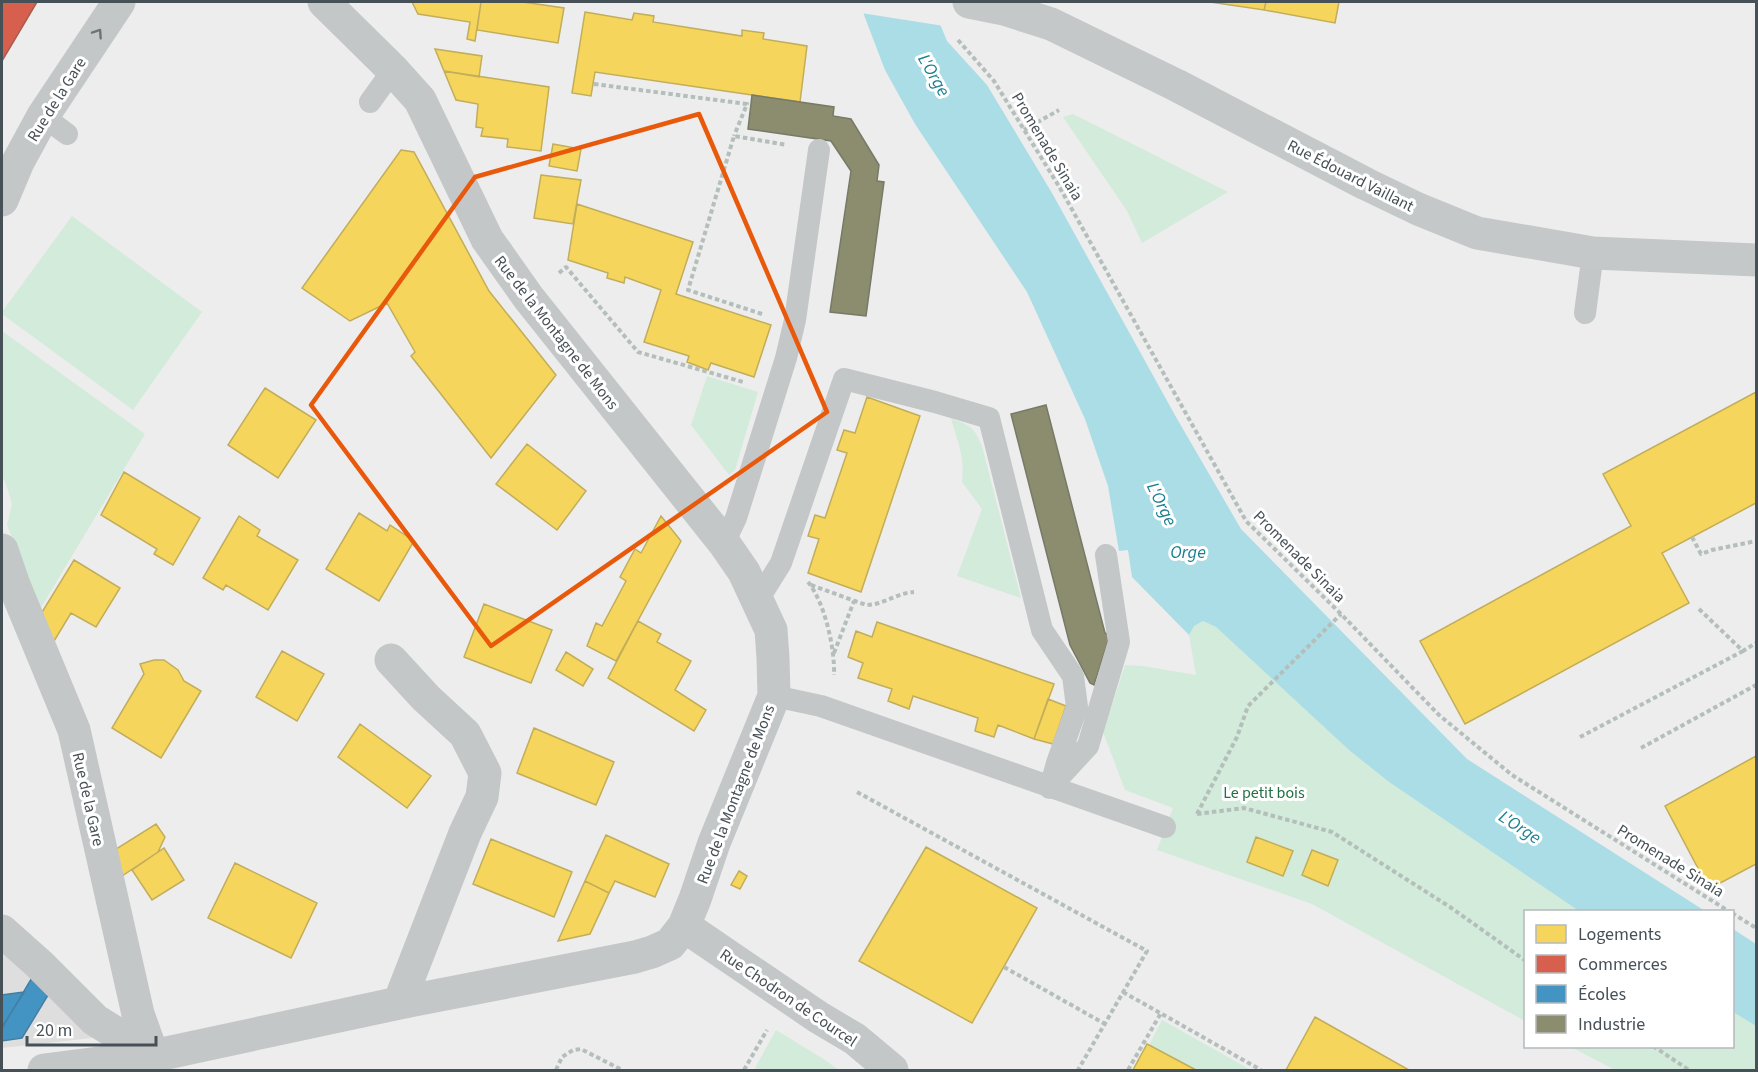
<svg xmlns="http://www.w3.org/2000/svg" width="1758" height="1072" viewBox="0 0 1758 1072" font-family="'Source Sans 3',sans-serif">
	<style>
		.education { fill: #dfdede }
		.green { fill: #d3ebda }
		.water { fill: #aadde5 }
		.pier { fill: #ededed }
		.homes { fill: #f6d55c; stroke: #c1ad5a; stroke-width: 1.5 }
		.shops { fill: #d6604d; stroke: #ab5b50; stroke-width: 1.5 }
		.schools { fill: #4393c3; stroke: #447fa3; stroke-width: 1.5 }
		.industry { fill: #8c8c6e; stroke: #777a67; stroke-width: 1.5 }
		.lines { fill: none; stroke-linecap: round; stroke-linejoin: round }
		.path { stroke: #b4bfbb; stroke-width: 4; stroke-dasharray: 4.5 3; stroke-linecap: butt }
		.lane { stroke: #c4c7c8; stroke-width: 22 }
		.street { stroke: #c4c7c8; stroke-width: 33 }
		.secondary { stroke: #c5c8c9; stroke-width: 33 }
		.oneway { stroke: #6c7479 }
		.marked { fill: none; stroke: #e8590c; stroke-width: 4.5; stroke-linejoin: round }
		.labels { text-anchor: middle; stroke-width: 6; stroke-linejoin: round; paint-order: stroke }
		.street-label { font-size: 16px; fill: #465057; stroke: #fff }
		.park-label { font-size: 16px; fill: #1f7042; stroke: #fff }
		.water-label { font-size: 18px; font-style: italic; fill: #1a7f8f; stroke: #fff }
	</style>
	<rect width="100%" height="100%" fill="#ededed"/>
	<path class="education" d="M2 942 92 1027V1038L2 1048Z"/>
	<path class="green" d="M1073 114 1228 192 1142 243 1127 211 1063 117Z
		M72 216 202 312 133 410 2 314V312Z
		M2 331 145 434 39 611 7 525 12 504 6 484 2 476Z
		M707 376 758 392 735 470 729 475 691 425Z
		M951 419C970 425 974 427 982 446L1021 598 957 576 982 509 962 482C965 458 958 442 951 419Z
		M1203 621 1216 627 1349 750 1389 782 1579 911 1526 912 1525 1021 1312 904 1157 850 1173 808 1125 790 1103 732 1125 665 1143 666 1196 675 1189 635 1193 626Z
		M1733 1012 1756 1026V1070H1615L1571 1047 1732 1046Z
		M1162 1020 1251 1070H1196L1149 1045Z
		M776 1030 822 1058 839 1070H759L755 1068Z"/>
	<path class="water" d="M861 2H931L947 41 987 85 1052 193 1176 417 1241 529 1467 759 1705 911H1579L1389 782 1349 750 1216 627 1203 621 1194 626 1189 635 1132 577 1128 550 1119 551 1108 486 1085 419 1027 292 915 124 885 70 864 15Z
		M1733 929 1756 944V1026L1733 1012Z"/>
	<path class="pier" d="M858 2H934L944 26 861 13Z"/>
	<path class="homes" d="M412 2H481L475 41 467 39 470 22 418 14Z
		M481 2H523L564 8 558 43 477 30Z
		M1210 2H1266L1264 10Z
		M1266 2H1339L1335 23 1264 10Z
		M585 12 632 20 634 13 654 16 653 22 742 36V30L764 33 763 39 807 46 800 102 595 72 591 96 572 93Z
		M435 49 482 56 479 77 444 71Z
		M444 71 549 87 541 151 507 147 508 139 481 136 483 128 476 127 478 104 456 100Z
		M553 144 581 149 577 171 549 166Z
		M401 150 414 152 489 291 556 375 491 458 411 356 415 352 387 303 350 321 302 288Z
		M541 175 581 180 573 224 534 218Z
		M577 204 693 242 676 294 771 325 754 377 711 363 708 370 687 362 689 356 644 342 661 290 625 277 624 283 607 278 608 273 568 260Z
		M265 388 316 420 278 478 228 445Z
		M1756 392V503L1662 553 1689 603 1465 724 1420 641 1631 526 1603 474Z
		M867 397 920 416 861 592 808 573 819 539 808 536 815 515 825 518 847 453 837 450 844 430 855 433Z
		M527 444 586 491 557 530 496 484Z
		M124 472 200 518 173 565 154 554 157 549 101 515Z
		M359 513 387 531 390 525 414 541 379 601 326 569Z
		M239 516 260 530 257 536 298 560 268 610 226 585 223 590 203 578Z
		M661 516 681 541 616 661 587 646 596 623 602 626 626 581 620 577 635 549 641 553Z
		M74 560 120 588 96 627 71 613 51 646 39 617Z
		M484 604 552 630 531 683 464 657Z
		M638 621 661 634 657 642 691 661 675 690 706 710 694 731 608 678Z
		M877 622 1054 684 1034 739 998 725 994 737 975 731 978 718 913 696 909 709 888 701 892 689 858 678 863 663 848 657 856 631 872 637Z
		M282 651 324 674 297 721 256 697Z
		M566 652 593 669 583 686 556 670Z
		M154 660H164L178 670 184 681 201 691 161 758 112 728 144 674 140 664Z
		M1048 699 1066 706 1053 744 1034 739Z
		M360 724 431 776 407 808 338 757Z
		M534 728 614 762 596 805 517 773Z
		M1756 756V864L1709 889 1665 806Z
		M156 824 165 837 158 852 122 876 116 849Z
		M606 835 669 864 655 897 615 881 609 893 585 881Z
		M1256 837 1293 851 1283 876 1247 862Z
		M491 839 572 872 554 917 473 884Z
		M926 847 1037 908 972 1023 859 961Z
		M164 848 184 880 152 900 132 870Z
		M1312 850 1338 860 1328 886 1302 875Z
		M235 863 317 903 291 958 208 918Z
		M739 871 747 876 740 889 731 885Z
		M585 881 609 893 590 934 558 941Z
		M1315 1017 1409 1070H1286Z
		M1147 1044 1149 1045 1196 1070H1133Z"/>
	<path class="shops" d="M2 2H37L2 61Z"/>
	<path class="schools" d="M36 971 53 987 22 1038 2 1041V1028Z
		M24 992 4 1024 2 1025V995Z"/>
	<path class="industry" d="M752 95 834 107 833 116 851 119 879 165 877 181 884 182 866 316 830 312 851 171 831 141 748 129Z
		M1046 405 1105 633 1110 635 1094 685 1090 683 1070 645 1011 414Z"/>
	<g class="lines">
		<path class="path" d="M958 40 994 81 1060 188 1246 521 1341 614 1439 715 1512 775 1730 912
			M594 84 747 104 734 136
			M1024 130 1059 110
			M559 273 566 267 638 352 743 382
			M762 314 688 290 734 136 787 145
			M1692 537 1701 554 1712 550 1756 541
			M808 582C825 603 835 649 834 675
			M811 585 866 605C883 605 897 593 914 592
			M1699 609 1743 651 1756 643
			M834 653 854 601
			M1580 737 1743 651
			M1641 748 1756 685
			M857 792 1147 951 1078 1070
			M1197 814 1244 808 1332 832 1450 907 1526 961
			M1197 814 1237 737 1248 706 1341 614
			M1732 913 1756 928
			M1004 967 1105 1024
			M1123 992 1261 1070
			M1653 1046 1689 1070
			M556 1070 562 1057 573 1050 581 1049 622 1070
			M744 1070 767 1030
			M1128 1070 1161 1013"/>
		<path class="lane" d="M370 102 393 70
			M43 116 67 134
			M1585 313 1593 253
			M724 543 736 518 786 358 795 320 819 150
			M758 600 781 563 844 379 935 402 989 418 1042 630 1073 676 1077 707 1057 763 1050 788
			M774 696 821 706 1165 827
			M1053 784 1088 746 1119 642 1106 555"/>
		<path class="street" d="M2 200 18 162 43 116 119 2
			M2 550 14 585 74 730 138 1014 153 1056 156 1070
			M391 660 426 698 465 734 485 773 482 797 465 833 399 1003
			M684 926 818 1017 855 1039 892 1070
			M2 931 39 964 95 1020 153 1056
			M44 1070 153 1056 399 1003 635 957 652 952 670 944 684 926 695 899 714 843 774 696 773 658 771 630 744 572 724 543 528 297 487 239 420 100 393 70 324 2"/>
		<path class="secondary" d="M969 2 1004 9 1051 24 1176 85 1366 184 1418 209 1477 233 1593 253 1756 260"/>
	</g>
	<defs><path id="oneway-chevron" d="M-2-3.5L2.5 0L-2 3.5" fill="none" stroke-width="1.6" stroke-linecap="round" stroke-linejoin="round" transform="scale(1.5)"/></defs>
	<use class="oneway" href="#oneway-chevron" transform="translate(98 33) rotate(-56)"/>
	<path class="marked" d="M699 114 827 412 491 646 311 405 475 177Z"/>
	<g class="labels">
		<g class="street-label">
			<text transform="translate(56 99) rotate(-58)" y="6">Rue de la Gare</text>
			<text transform="translate(1048 146) rotate(59)" y="6">Promenade Sinaia</text>
			<text transform="translate(1351 175) rotate(27)" y="6">Rue Édouard Vaillant</text>
			<text transform="translate(557 332) rotate(52)" y="6">Rue de la Montagne de Mons</text>
			<text transform="translate(1300 556) rotate(45)" y="6">Promenade Sinaia</text>
			<text transform="translate(735 794) rotate(-69)" y="6">Rue de la Montagne de Mons</text>
			<text transform="translate(89 799) rotate(77)" y="6">Rue de la Gare</text>
			<text transform="translate(1671 860) rotate(32)" y="6">Promenade Sinaia</text>
			<text transform="translate(789 997) rotate(34)" y="6">Rue Chodron de Courcel</text>
		</g>
		<g class="park-label">
			<text x="1264" y="798">Le petit bois</text>
		</g>
		<g class="water-label">
			<text transform="translate(934 75) rotate(60)" y="6">L'Orge</text>
			<text transform="translate(1162 504) rotate(64)" y="6">L'Orge</text>
			<text x="1188" y="558">Orge</text>
			<text transform="translate(1520 827) rotate(33)" y="6">L'Orge</text>
		</g>
	</g>
	<rect width="1758" height="1072" fill="none" stroke="#465057" stroke-width="6"/>
	<rect x="1524" y="910" width="210" height="138" fill="#ffffff" stroke="#b5b9bc" stroke-width="1.5"/>
	<rect x="1536" y="925" width="30" height="18" fill="#f6d55c" stroke="#b5b9bc" stroke-width="1.5"/>
	<text x="1578" y="940" font-size="18" fill="#465057">Logements</text>
	<rect x="1536" y="955" width="30" height="18" fill="#d6604d" stroke="#b5b9bc" stroke-width="1.5"/>
	<text x="1578" y="970" font-size="18" fill="#465057">Commerces</text>
	<rect x="1536" y="985" width="30" height="18" fill="#4393c3" stroke="#b5b9bc" stroke-width="1.5"/>
	<text x="1578" y="1000" font-size="18" fill="#465057">Écoles</text>
	<rect x="1536" y="1015" width="30" height="18" fill="#8c8c6e" stroke="#b5b9bc" stroke-width="1.5"/>
	<text x="1578" y="1030" font-size="18" fill="#465057">Industrie</text>
	<path d="M27 1036v9h129v-9" fill="none" stroke="#465057" stroke-width="3"/>
	<text x="36" y="1036" font-size="18" fill="#465057" stroke="#ffffff" stroke-width="4.5" paint-order="stroke">20 m</text>
</svg>
